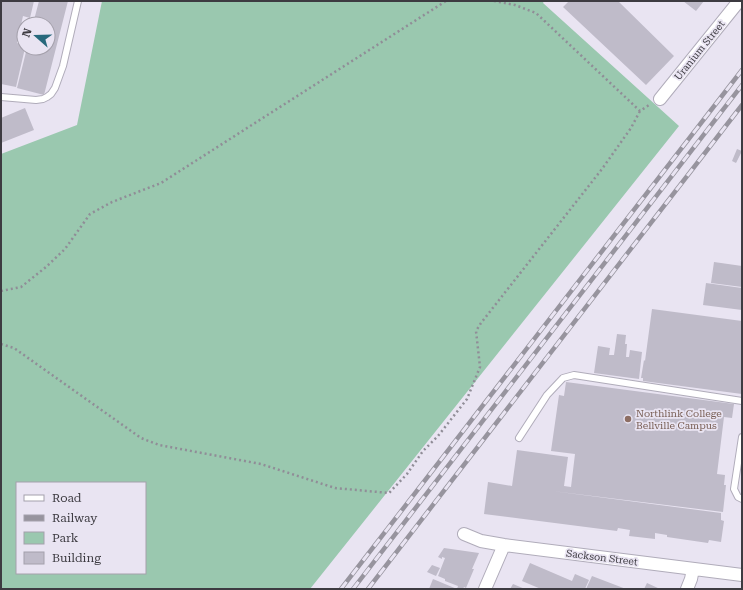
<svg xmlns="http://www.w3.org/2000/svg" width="743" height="590" viewBox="0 0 743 590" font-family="'Roboto Serif',serif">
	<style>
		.green { fill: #9ac8af; fill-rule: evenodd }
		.building { fill: #bfbbc9 }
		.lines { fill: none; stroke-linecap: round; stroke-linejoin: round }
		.service-casing { stroke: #b0acba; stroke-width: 8 }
		.minor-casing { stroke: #b0acba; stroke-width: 14 }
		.path { stroke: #908d97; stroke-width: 2.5; stroke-dasharray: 2 3; stroke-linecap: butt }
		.service { stroke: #fff; stroke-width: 6 }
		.minor { stroke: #fff; stroke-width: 12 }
		.rail-casing { stroke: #97949e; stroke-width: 4.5 }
		.rail { stroke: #e9e4f2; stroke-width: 3; stroke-dasharray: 9; stroke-linecap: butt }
		.education-dot { fill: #8d6e63; stroke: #e9e4f2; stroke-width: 1.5 }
		.labels { text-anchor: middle; stroke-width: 3.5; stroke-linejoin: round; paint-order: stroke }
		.street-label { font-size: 10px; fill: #3d3b41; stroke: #e9e4f2 }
		.education-label { font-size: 10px; fill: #785e54; stroke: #e9e4f2; text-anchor: start }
	</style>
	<rect width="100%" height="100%" fill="#e9e4f2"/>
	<path class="green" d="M102 1H544L543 3 679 126 310 589H1V154L77 125ZM17 483H145V573H17Z"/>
	<path class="building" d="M1 1H34L30 18 23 16 17 43 24 45V48H25L16 87 1 84Z
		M39 1H68L44 95 17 88 27 48H48V24H33Z
		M569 1H618L674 56 646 85 563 7Z
		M683 1H704L696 11Z
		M25 108 34 130 1 143V118Z
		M737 149 742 151 736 163 732 161Z
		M714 262 742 266V287L711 283Z
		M706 283 742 288V310L703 305Z
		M652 309 742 321V394L643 381V378H641L644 360 645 361Z
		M617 334 626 335 625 344H627L626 357H629L630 350 642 352 639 379 594 373 598 346 610 348 609 355H614Z
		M566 382 734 404 732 418 724 417 717 474 725 475 724 485H726L723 512 552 491 721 513V520L724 521 721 542 709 540 708 543 667 537V535L655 533V539L629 536 630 530 618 528 617 531 484 514 488 482 512 486 517 450 568 457 564 486 571 487 575 454 551 451 559 395 564 396Z
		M444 548 479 553 472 569H474L466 588 464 587 463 589H457L458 586 445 581V579L438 576 445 558 442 557V559L438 557Z
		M530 563 572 581 575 574 589 580 585 589H541L522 581Z
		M432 565 440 568 436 576 427 572Z
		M592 576 626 589H586Z
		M433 579 457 589H429Z
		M647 583 660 589H644Z
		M513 584 525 589H510Z"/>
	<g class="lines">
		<g class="service-casing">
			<path id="service" d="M1 97 36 100 43 99 47 97 51 94 55 88 63 66 78 1
				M742 437 734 489 738 497 742 499
				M519 438 547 395 563 378 574 375 742 401"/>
		</g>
		<g class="minor-casing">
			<path id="minor" d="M660 99 739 1
				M464 534 481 541 504 545 742 575
				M485 589 504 545
				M687 589 691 579 693 569"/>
		</g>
		<path class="path" d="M494 1 515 5 536 13 640 111 649 105
			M1 291 21 287 46 267 65 249 90 214 112 202 161 183 446 1
			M1 344 14 348 141 438 159 445 261 464 335 488 389 493 407 474 423 451 438 436 467 399 480 367 476 331 481 323 602 169 631 128 640 111"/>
		<use href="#service" class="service"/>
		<use href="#minor" class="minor"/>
		<g class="rail-casing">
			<path id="rail" d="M341 589 742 70
				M353 589 742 85
				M368 589 742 105"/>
		</g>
		<use href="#rail" class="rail"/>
	</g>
	<circle class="education-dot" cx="628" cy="419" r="4"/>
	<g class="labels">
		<g class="street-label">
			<text transform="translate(699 50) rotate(-51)" y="4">Uranium Street</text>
			<text transform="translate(602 557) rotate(7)" y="4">Sackson Street</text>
		</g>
		<g class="education-label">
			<text x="636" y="417">Northlink College<tspan x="636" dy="12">Bellville Campus</tspan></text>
		</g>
	</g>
	<rect width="743" height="590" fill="none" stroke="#3d3b41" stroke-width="4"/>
	<rect x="16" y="482" width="130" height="92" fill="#e9e4f2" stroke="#a4a0ab"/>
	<rect x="24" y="495" width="20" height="6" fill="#ffffff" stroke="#a4a0ab"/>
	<text x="52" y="502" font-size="12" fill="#3d3b41">Road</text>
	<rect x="24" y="515" width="20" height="6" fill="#97949e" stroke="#a4a0ab"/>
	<text x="52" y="522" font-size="12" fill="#3d3b41">Railway</text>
	<rect x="24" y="532" width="20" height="12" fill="#9ac8af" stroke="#a4a0ab"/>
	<text x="52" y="542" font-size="12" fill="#3d3b41">Park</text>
	<rect x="24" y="552" width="20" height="12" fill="#bfbbc9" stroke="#a4a0ab"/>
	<text x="52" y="562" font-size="12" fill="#3d3b41">Building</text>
	<g transform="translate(36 36) rotate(290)"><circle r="19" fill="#e9e4f2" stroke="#a4a0ab"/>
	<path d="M0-3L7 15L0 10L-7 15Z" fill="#27687c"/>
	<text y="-6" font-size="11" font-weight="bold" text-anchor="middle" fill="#3d3b41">N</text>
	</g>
</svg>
